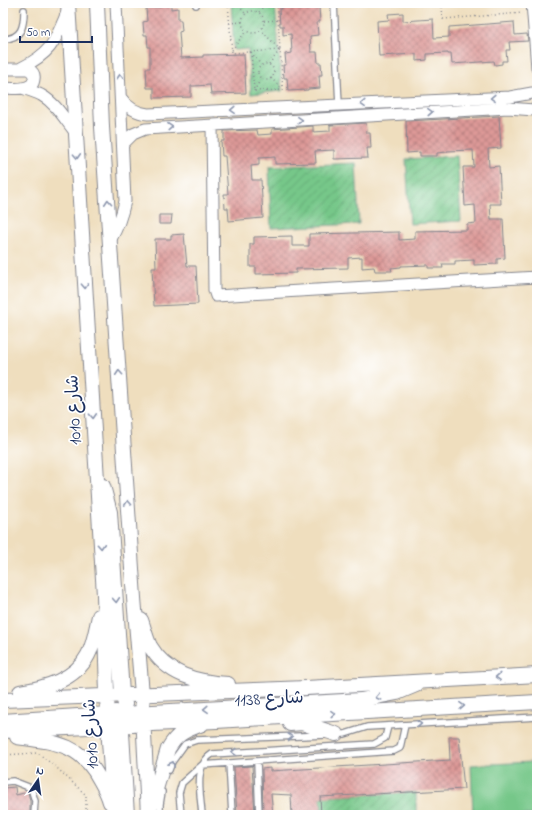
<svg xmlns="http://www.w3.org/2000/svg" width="540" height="818" viewBox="0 0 540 818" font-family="'Indie Flower','Playpen Sans Arabic',sans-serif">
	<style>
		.green { fill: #76c789; stroke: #487b74 }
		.garden { fill: url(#garden-furrows); stroke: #487b74 }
		.building { fill: url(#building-cross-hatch) }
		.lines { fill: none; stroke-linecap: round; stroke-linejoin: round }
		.service-casing { stroke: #85868e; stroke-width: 8 }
		.minor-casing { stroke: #85868e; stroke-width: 13 }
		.tertiary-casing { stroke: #85868e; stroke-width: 16 }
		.path { stroke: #85868e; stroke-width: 1.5; stroke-dasharray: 1 3; stroke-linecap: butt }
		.service { stroke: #fff; stroke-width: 5.5 }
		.minor { stroke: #fff; stroke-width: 11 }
		.tertiary { stroke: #fff; stroke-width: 14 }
		.oneway { stroke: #8d97ae }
		.labels { text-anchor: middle; stroke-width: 3.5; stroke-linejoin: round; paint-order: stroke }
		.street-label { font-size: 18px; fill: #1b2f5e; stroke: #fff }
	</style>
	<defs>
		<pattern id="garden-furrows" width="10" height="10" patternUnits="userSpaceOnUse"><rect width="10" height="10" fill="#76c789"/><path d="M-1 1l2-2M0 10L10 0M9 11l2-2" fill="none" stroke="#60a273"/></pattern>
		<pattern id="building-cross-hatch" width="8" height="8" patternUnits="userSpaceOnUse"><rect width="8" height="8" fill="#dd9997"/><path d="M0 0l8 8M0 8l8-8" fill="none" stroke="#b27d7e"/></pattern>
	</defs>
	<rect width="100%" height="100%" fill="#fff"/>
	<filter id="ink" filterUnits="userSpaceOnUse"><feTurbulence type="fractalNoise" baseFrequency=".025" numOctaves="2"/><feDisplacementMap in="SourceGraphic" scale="8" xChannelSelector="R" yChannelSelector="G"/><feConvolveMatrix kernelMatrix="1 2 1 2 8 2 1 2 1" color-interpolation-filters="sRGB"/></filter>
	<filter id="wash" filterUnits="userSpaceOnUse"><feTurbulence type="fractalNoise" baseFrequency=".012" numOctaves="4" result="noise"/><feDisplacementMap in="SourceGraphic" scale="16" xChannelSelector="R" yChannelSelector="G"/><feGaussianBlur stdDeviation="0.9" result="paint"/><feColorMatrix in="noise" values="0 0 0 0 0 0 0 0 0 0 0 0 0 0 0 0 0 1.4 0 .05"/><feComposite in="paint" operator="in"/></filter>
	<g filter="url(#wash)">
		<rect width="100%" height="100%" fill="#efdebe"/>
		<path class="green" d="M533 762 536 815H473L471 765Z"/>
		<path class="garden" d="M231 3H275L282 91 251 94 248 49 234 50Z
			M457 156 461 221 410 224 406 159Z
			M356 163 359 224 271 228 269 167Z
			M416 792V815H322L321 797Z"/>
		<g id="blocks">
			<path class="building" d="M160 3H171V9L178 8V20H181L182 31 179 32 181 58 203 57V55L244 54 246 93 211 94 210 85 194 86H191V97L154 98V88H147L146 68H150V47H148L147 35H144L143 22 147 21 146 8 160 7Z
				M281 3H316L317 7H319L320 22H317L318 35 310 36 311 52H317L318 63H321L322 75H319L320 88 308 89V90L288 91 287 78H284L283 65H286L285 54 292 53 291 34 283 35V26H280L279 9H282Z
				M403 13V21L433 19 434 38 449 37V27L514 22 515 35 527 34 528 41 509 42 510 50H506L507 61H502V64L495 65 494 61 452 64 451 54H448V53L427 54V60L416 61V54L379 56 377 21 389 20 388 14Z
				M499 116 501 148 488 149 489 167 499 166 501 204H490L491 219H503L505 258 497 259V264L474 265V260L455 261V264H442L443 268H428V265L401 266V267L391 268 392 271H375L374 267 362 268V257L348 258V268L296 269V273L256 274V267H250V244H254V237L292 236V246H309V234L399 232V240L415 239V231L467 230V224L476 223 475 205 465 206 463 167H474L473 150 447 151V152L437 153V156H420V152L407 153 406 121Z
				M366 123 367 133H370L371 148H367L368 158 334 159V150L315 151 316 163 275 164V157L259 158V165L251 166 252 180H261L263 218 229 221 228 208H225L224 194H228L225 156H222L221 141H224V131L257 130 258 135 272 134V129L313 126V132L330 131V125Z
				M159 215H172L171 224H159Z
				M184 234 187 266H196L198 304 154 306 152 268H156L155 239H171V235Z
				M449 737H459L464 789 320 797 321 815H292L291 795 271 794 273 815H263L262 769 270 768V771L450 760Z
				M252 766 255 815H237L234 767Z
				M15 787 16 795 28 792 30 801V815H3V788Z"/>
		</g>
	</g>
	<g filter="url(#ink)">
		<use href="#blocks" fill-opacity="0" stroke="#85868e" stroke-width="1"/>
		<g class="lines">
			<g class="service-casing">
				<path id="service" d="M334 3 339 105
					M196 5V3
					M3 39C22 39 24 26 24 10
					M335 734H345L367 727 537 717
					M257 761 259 815
					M229 763 232 815
					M169 770 172 762 185 744 197 740 327 735
					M3 782 13 781 31 788 35 801 34 815
					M160 815V804L162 792
					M181 815 179 793 182 783 202 765 394 751 400 748 405 725
					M202 815C201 796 193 766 212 754L374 744 385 738 388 726"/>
			</g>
			<g class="minor-casing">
				<path id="minor" d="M532 3 537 68
					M21 68C53 52 55 41 68 10
					M3 69H28C32 71 35 74 34 79 33 92 12 88 3 88
					M22 88C28 90 35 92 41 95 56 103 65 120 76 133
					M121 98C128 108 136 113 148 114L510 97 532 93
					M212 125 214 290 216 296 537 277
					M123 144 133 134 145 129 508 108 534 110
					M111 239C118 227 122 215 125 201L116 3"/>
			</g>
			<g class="tertiary-casing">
				<path id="tertiary" d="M68 3 104 595 108 726 114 815
					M97 3 102 127 134 598 142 694 148 815
					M103 486 110 512 122 694 125 704
					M141 620C144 628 146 638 150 646 167 675 196 682 228 684
					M20 692C45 688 75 680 88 655 94 644 96 629 99 616
					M3 700 306 688 537 675
					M121 716 127 815
					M3 721 108 714 116 712
					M110 724 121 717 136 713 361 700 397 693 416 685
					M290 724 302 723 336 734
					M3 731 216 721 537 702
					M17 737C54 742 81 743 100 780 104 787 108 794 110 802
					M151 806 168 749C178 732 185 731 202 724"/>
			</g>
			<path class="path" d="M228 3 232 53 280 50 277 3
				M236 3 245 13
				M442 7 443 19 522 13
				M242 22a11 11 0 1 1 22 0a11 11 0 1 1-22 0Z
				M259 12 266 3
				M264 21 278 20
				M229 23 242 22
				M232 50 246 31
				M251 52 254 91 283 90 280 50 261 30
				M251 52 261 65
				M269 64 280 50
				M258 72a8 8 0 1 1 16 0a8 8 0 1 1-16 0Z
				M271 78 283 90
				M254 91 261 79
				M267 91V99
				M3 755 38 753 58 769 86 795V815"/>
			<use href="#service" class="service"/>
			<use href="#minor" class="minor"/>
			<use href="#tertiary" class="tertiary"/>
		</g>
		<defs><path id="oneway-chevron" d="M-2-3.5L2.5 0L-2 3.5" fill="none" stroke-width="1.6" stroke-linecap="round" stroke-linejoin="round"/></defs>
		<g class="oneway">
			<use href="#oneway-chevron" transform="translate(120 77) rotate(-93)"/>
			<use href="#oneway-chevron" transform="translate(493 98) rotate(178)"/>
			<use href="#oneway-chevron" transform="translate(363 104) rotate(177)"/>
			<use href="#oneway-chevron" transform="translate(233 110) rotate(177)"/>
			<use href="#oneway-chevron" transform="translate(430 112) rotate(-3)"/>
			<use href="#oneway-chevron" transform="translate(300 120) rotate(-3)"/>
			<use href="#oneway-chevron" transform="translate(170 127) rotate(-3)"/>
			<use href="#oneway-chevron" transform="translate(77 156) rotate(87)"/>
			<use href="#oneway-chevron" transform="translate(108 202) rotate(-94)"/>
			<use href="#oneway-chevron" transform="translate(85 286) rotate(87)"/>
			<use href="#oneway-chevron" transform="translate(119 373) rotate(-94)"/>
			<use href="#oneway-chevron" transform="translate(93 416) rotate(87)"/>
			<use href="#oneway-chevron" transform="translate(128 503) rotate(-94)"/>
			<use href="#oneway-chevron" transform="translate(101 546) rotate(86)"/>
			<use href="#oneway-chevron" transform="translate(116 600) rotate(86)"/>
			<use href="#oneway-chevron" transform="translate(498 677) rotate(177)"/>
			<use href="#oneway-chevron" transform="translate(378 697) rotate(168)"/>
			<use href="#oneway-chevron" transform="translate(462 706) rotate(-3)"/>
			<use href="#oneway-chevron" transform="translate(206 709) rotate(177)"/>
			<use href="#oneway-chevron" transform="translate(333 714) rotate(-3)"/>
			<use href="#oneway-chevron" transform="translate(419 724) rotate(-3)"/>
			<use href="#oneway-chevron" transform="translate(290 737) rotate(-2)"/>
			<use href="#oneway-chevron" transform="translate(234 752) rotate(177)"/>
			<use href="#oneway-chevron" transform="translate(172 764) rotate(-65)"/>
		</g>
	</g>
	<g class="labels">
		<g class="street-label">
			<text transform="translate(73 410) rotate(-93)" y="6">شارع 1010</text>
			<text transform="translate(269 698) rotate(-3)" y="6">شارع 1138</text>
			<text transform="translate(90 734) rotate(-93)" y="6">شارع 1010</text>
		</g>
	</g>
	<rect width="540" height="818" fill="none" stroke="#fff" stroke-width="16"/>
	<g transform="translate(38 780) rotate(13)" stroke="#ffffff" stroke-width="3" paint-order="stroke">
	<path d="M0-3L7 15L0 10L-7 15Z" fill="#1b2f5e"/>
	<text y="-6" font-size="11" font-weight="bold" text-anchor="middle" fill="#1b2f5e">N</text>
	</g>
	<path d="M20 36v6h72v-6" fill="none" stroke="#1b2f5e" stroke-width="2"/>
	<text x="26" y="36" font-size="12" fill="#1b2f5e" stroke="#ffffff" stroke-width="3" paint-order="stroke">50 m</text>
</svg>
